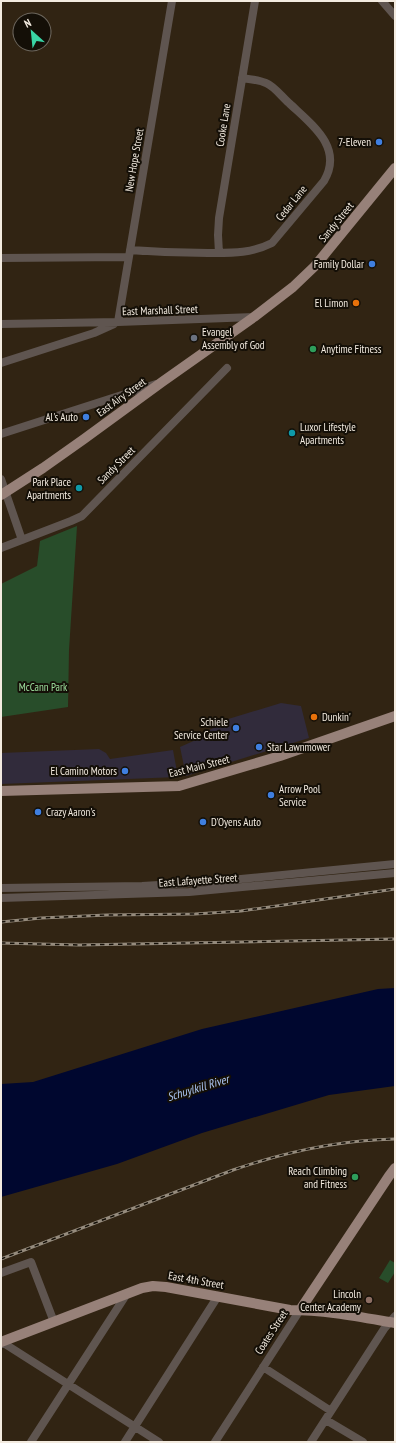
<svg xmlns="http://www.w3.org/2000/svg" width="396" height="1443" viewBox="0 0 396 1443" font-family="'PT Sans Narrow',sans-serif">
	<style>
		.commercial { fill: #312b3b }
		.green { fill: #284d2a }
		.water { fill: #00072f }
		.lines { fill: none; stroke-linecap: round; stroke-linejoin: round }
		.minor { stroke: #5f5550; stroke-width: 8 }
		.major { stroke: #978179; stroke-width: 10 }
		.rail-casing { stroke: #958b7d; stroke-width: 3 }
		.rail { stroke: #140f07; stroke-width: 1.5; stroke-dasharray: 4.5; stroke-linecap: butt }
		.shop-dot { fill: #3f7fe0; stroke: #140f07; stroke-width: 1.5 }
		.food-dot { fill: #e8710a; stroke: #140f07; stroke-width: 1.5 }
		.worship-dot { fill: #6b7280; stroke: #140f07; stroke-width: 1.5 }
		.leisure-dot { fill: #2e9e5b; stroke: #140f07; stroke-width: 1.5 }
		.culture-dot { fill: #0f9aa8; stroke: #140f07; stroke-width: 1.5 }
		.education-dot { fill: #8d6e63; stroke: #140f07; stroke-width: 1.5 }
		.labels { text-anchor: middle; stroke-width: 4; stroke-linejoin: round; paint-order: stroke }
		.street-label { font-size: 11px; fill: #f3ebe0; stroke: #140f07 }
		.poi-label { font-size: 11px; fill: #f3ebe0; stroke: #140f07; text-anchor: end }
		.park-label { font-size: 11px; fill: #9ee19f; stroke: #140f07 }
		.water-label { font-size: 12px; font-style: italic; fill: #adc7f3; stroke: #140f07 }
	</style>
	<rect width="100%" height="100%" fill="#312413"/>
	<path class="commercial" d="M281 703 301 706 309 738 186 776 180 747 198 739 209 730 220 725 225 720Z
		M99 749 106 753 110 759 173 750 178 777 1 784V753Z"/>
	<path class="green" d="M77 526 69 650 68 707 1 717V584L37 566 40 541Z
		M390 1260 395 1263V1272L388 1283 379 1278Z"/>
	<path class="water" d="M395 988V1086L329 1095 202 1133 117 1164 1 1197V1084L33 1082 202 1029 378 989Z"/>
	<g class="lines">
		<path class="minor" d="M382 1 395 16
			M130 250C156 252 182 253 208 253 231 253 250 254 272 243L324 181C344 147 311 124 289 103 282 97 274 86 266 83 259 80 250 79 242 78
			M219 253 218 235 219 218 255 1
			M1 258 128 257
			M118 322 172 1
			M1 324 118 322 254 317
			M1 363 94 333 114 324
			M1 434 156 384
			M1 479 22 540
			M1 548 71 521 82 516 227 368
			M1 888 142 886 210 882 395 864
			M1 898 189 892 395 873
			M1 1273 31 1262 54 1322
			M1 1344 2 1342 159 1442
			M263 1367 331 1411
			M326 1420 363 1442
			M31 1442 126 1295
			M125 1442 218 1296
			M215 1442 300 1310
			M311 1442 384 1329 395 1316"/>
		<path class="major" d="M1 495 43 468 84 439 162 382 254 317 293 287 315 266 395 168
			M1 791 179 786 280 756 395 716
			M300 1310 389 1176 395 1168
			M1 1342 142 1288 153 1286 166 1287 290 1310C325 1310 360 1317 395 1323"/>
		<g class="rail-casing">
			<path id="rail" d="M1 922 41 918 107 915 195 914 241 911 395 889
				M1 943 79 945 395 939
				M1 1259 233 1170C285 1152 339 1140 395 1139"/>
		</g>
		<use href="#rail" class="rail"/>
	</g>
	<g class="shop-dot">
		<circle cx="379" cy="142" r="4"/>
		<circle cx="372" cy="264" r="4"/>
		<circle cx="86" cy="417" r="4"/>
		<circle cx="236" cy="728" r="4"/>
		<circle cx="259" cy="747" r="4"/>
		<circle cx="125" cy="771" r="4"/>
		<circle cx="271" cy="795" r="4"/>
		<circle cx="38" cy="812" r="4"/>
		<circle cx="203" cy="822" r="4"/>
	</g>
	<g class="food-dot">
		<circle cx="356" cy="303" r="4"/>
		<circle cx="314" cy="717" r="4"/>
	</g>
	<circle class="worship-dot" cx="194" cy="338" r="4"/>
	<g class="leisure-dot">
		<circle cx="313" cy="349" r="4"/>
		<circle cx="355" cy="1177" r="4"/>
	</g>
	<g class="culture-dot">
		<circle cx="292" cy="433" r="4"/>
		<circle cx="79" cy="488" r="4"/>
	</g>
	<circle class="education-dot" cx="369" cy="1300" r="4"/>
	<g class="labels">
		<g class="street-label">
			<text transform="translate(223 125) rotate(-81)" y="4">Cooke Lane</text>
			<text transform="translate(134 160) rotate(-80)" y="4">New Hope Street</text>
			<text transform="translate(291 203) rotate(-51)" y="4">Cedar Lane</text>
			<text transform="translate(336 222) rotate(-51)" y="4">Sandy Street</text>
			<text transform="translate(160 310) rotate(-2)" y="4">East Marshall Street</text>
			<text transform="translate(121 397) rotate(-36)" y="4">East Airy Street</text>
			<text transform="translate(116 465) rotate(-45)" y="4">Sandy Street</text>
			<text transform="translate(199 766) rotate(-14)" y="4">East Main Street</text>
			<text transform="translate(198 880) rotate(-4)" y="4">East Lafayette Street</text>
			<text transform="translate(196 1280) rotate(10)" y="4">East 4th Street</text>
			<text transform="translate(271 1332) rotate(-57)" y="4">Coates Street</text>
		</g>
		<g class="poi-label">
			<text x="371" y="146">7-Eleven</text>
			<text x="364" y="268">Family Dollar</text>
			<text x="348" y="307">El Limon</text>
			<text x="202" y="336" text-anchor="start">Evangel<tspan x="202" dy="13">Assembly of God</tspan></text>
			<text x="321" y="353" text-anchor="start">Anytime Fitness</text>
			<text x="78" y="421">Al's Auto</text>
			<text x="300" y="431" text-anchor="start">Luxor Lifestyle<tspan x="300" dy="13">Apartments</tspan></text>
			<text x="71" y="486">Park Place<tspan x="71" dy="13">Apartments</tspan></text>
			<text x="322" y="721" text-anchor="start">Dunkin'</text>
			<text x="228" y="726">Schiele<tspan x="228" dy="13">Service Center</tspan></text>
			<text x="267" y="751" text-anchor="start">Star Lawnmower</text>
			<text x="117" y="775">El Camino Motors</text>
			<text x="279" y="793" text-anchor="start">Arrow Pool<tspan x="279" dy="13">Service</tspan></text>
			<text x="46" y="816" text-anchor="start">Crazy Aaron's</text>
			<text x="211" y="826" text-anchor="start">D'Oyens Auto</text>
			<text x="347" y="1175">Reach Climbing<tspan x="347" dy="13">and Fitness</tspan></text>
			<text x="361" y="1298">Lincoln<tspan x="361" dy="13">Center Academy</tspan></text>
		</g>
		<g class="park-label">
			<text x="43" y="691">McCann Park</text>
		</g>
		<g class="water-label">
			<text transform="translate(198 1088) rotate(-17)" y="4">Schuylkill River</text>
		</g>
	</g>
	<rect width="396" height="1443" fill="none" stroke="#f3ebe0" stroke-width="4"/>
	<g transform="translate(32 32) rotate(333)"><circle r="19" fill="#140f07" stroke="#6d675e"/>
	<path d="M0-3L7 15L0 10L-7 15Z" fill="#39d4a5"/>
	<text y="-6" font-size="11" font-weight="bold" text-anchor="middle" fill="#f3ebe0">N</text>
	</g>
</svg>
